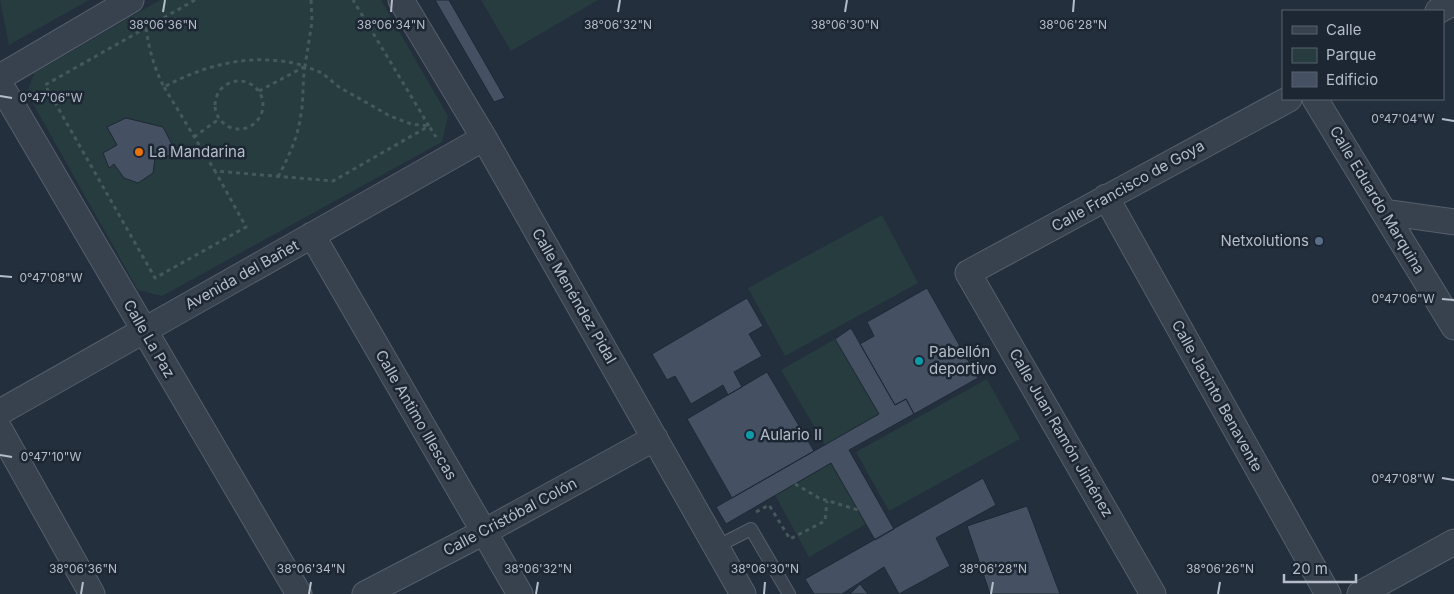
<svg xmlns="http://www.w3.org/2000/svg" width="1454" height="594" viewBox="0 0 1454 594" font-family="Inter,sans-serif">
	<style>
		.green { fill: #263c3f }
		.building { fill: #455162; stroke: #1f2835 }
		.lines { fill: none; stroke-linecap: round; stroke-linejoin: round }
		.lane-casing { stroke: #565f6c; stroke-width: 14 }
		.street-casing { stroke: #565f6c; stroke-width: 27 }
		.path { stroke: #44595c; stroke-width: 3; stroke-dasharray: 4 4; stroke-linecap: butt }
		.lane { stroke: #38414e; stroke-width: 12 }
		.street { stroke: #38414e; stroke-width: 25 }
		.ticks { fill: none; stroke: #b4bcc9; stroke-width: 2 }
		.food-dot { fill: #e8710a; stroke: #1d2633; stroke-width: 2 }
		.service-dot { fill: #5c6f8a; stroke: #1d2633; stroke-width: 2 }
		.culture-dot { fill: #0f9aa8; stroke: #1d2633; stroke-width: 2 }
		.labels { text-anchor: middle; stroke-width: 5; stroke-linejoin: round; paint-order: stroke }
		.poi-label { font-size: 15px; fill: #b4bcc9; stroke: #1d2633; text-anchor: start }
		.street-label { font-size: 15px; fill: #b4bcc9; stroke: #1d2633 }
		.ticks-label { font-size: 12px; text-anchor: middle; fill: #b4bcc9; stroke: #1d2633; stroke-width: 5; stroke-linejoin: round; paint-order: stroke }
	</style>
	<rect width="100%" height="100%" fill="#242f3e"/>
	<path class="green" d="M0 0H89L9 45Z
		M160 0H381L448 116 442 142 162 296 138 290 27 93 34 73Z
		M481 0H598L511 51Z
		M882 215 918 283 785 356 748 288Z
		M835 339 879 414 825 445 781 370Z
		M987 379 1020 439 889 511 856 452Z
		M831 463 866 524 809 557 775 495Z"/>
	<path class="building" d="M435 0H449L505 98 494 102Z
		M126 118 163 127 177 154 155 158 153 173 138 183 124 178 114 164 109 168 103 153 117 145 107 127Z
		M927 288 978 378 914 414 906 399 895 405 860 344 874 336 867 322Z
		M747 298 763 326 749 334 762 356 734 372 742 387 728 395 723 385 691 404 675 376 667 380 652 354Z
		M851 328 895 405 906 399 914 414 849 450 894 529 875 540 831 463 726 524 716 507 879 414 835 339Z
		M767 372 814 451 732 498 687 419Z
		M983 478 996 505 936 538 950 566 899 594 884 567 842 594H814L805 579Z
		M1027 506 1060 594H990L967 526Z
		M860 584 868 594H850Z"/>
	<g class="lines">
		<g class="lane-casing">
			<path id="lane" d="M716 547 751 529 789 594"/>
		</g>
		<g class="street-casing">
			<path id="street" d="M401 0 484 138 743 594
				M1438 11 1454 2
				M0 77 131 0
				M0 84 299 594
				M1315 99 1454 327
				M1106 197 1328 594
				M1384 212 1454 222
				M312 235 520 594
				M0 412 484 138
				M0 430 92 594
				M365 594 484 532 655 438
				M1153 594 968 273 1289 99
				M1360 594 1454 542"/>
		</g>
		<path class="path" d="M195 0 45 85 155 278 246 227 215 171 333 181 429 126 353 0
			M311 0 312 22 305 66 322 73 339 87 390 116 411 124 429 126 436 137
			M146 28C149 49 154 68 164 87 208 63 256 52 305 66
			M215 105a24 24 0 1 1 48 0a24 24 0 1 1-48 0Z
			M164 87 215 171
			M259 91 304 67
			M194 137 219 119
			M278 177C289 156 298 137 301 114 304 98 302 83 305 66
			M795 484 819 498 858 510
			M756 512 769 505 790 539 825 521 827 501"/>
		<use href="#lane" class="lane"/>
		<use href="#street" class="street"/>
	</g>
	<path class="ticks" d="M163 12 165 0M391 12 392 0M618 12 620 0M845 12 847 0M1073 12 1074 0M0 96 12 98M1442 119 1454 121M0 276 12 277M1442 299 1454 300M0 455 12 457M1442 478 1454 480M81 594 83 582M309 594 311 582M536 594 538 582M764 594 765 582M991 594 993 582M1218 594 1220 582"/>
	<circle class="food-dot" cx="139" cy="152" r="5"/>
	<circle class="service-dot" cx="1319" cy="241" r="5"/>
	<g class="culture-dot">
		<circle cx="919" cy="361" r="5"/>
		<circle cx="750" cy="435" r="5"/>
	</g>
	<g class="labels">
		<g class="poi-label">
			<text x="149" y="157">La Mandarina</text>
			<text x="1309" y="246" text-anchor="end">Netxolutions</text>
			<text x="929" y="357">Pabellón<tspan x="929" dy="17">deportivo</tspan></text>
			<text x="760" y="440">Aulario II</text>
		</g>
		<g class="street-label">
			<text transform="translate(1128 186) rotate(-29)" y="5">Calle Francisco de Goya</text>
			<text transform="translate(1377 200) rotate(59)" y="5">Calle Eduardo Marquina</text>
			<text transform="translate(242 275) rotate(-29)" y="5">Avenida del Bañet</text>
			<text transform="translate(574 296) rotate(60)" y="5">Calle Menéndez Pidal</text>
			<text transform="translate(149 339) rotate(60)" y="5">Calle La Paz</text>
			<text transform="translate(1217 396) rotate(61)" y="5">Calle Jacinto Benavente</text>
			<text transform="translate(416 415) rotate(60)" y="5">Calle Antimo Illescas</text>
			<text transform="translate(1061 433) rotate(60)" y="5">Calle Juan Ramón Jiménez</text>
			<text transform="translate(510 517) rotate(-28)" y="5">Calle Cristóbal Colón</text>
		</g>
	</g>
	<g class="ticks-label">
		<text x="163" y="29">38°06'36"N</text>
		<text x="391" y="29">38°06'34"N</text>
		<text x="618" y="29">38°06'32"N</text>
		<text x="845" y="29">38°06'30"N</text>
		<text x="1073" y="29">38°06'28"N</text>
		<text x="51" y="102">0°47'06"W</text>
		<text x="1403" y="123">0°47'04"W</text>
		<text x="51" y="282">0°47'08"W</text>
		<text x="1403" y="303">0°47'06"W</text>
		<text x="51" y="461">0°47'10"W</text>
		<text x="1403" y="483">0°47'08"W</text>
		<text x="83" y="573">38°06'36"N</text>
		<text x="311" y="573">38°06'34"N</text>
		<text x="538" y="573">38°06'32"N</text>
		<text x="765" y="573">38°06'30"N</text>
		<text x="993" y="573">38°06'28"N</text>
		<text x="1220" y="573">38°06'26"N</text>
	</g>
	<rect x="1282" y="10" width="162" height="90" fill="#1d2633" stroke="#59626f"/>
	<rect x="1292" y="26" width="25" height="8" fill="#38414e" stroke="#59626f"/>
	<text x="1326" y="35" font-size="15" fill="#b4bcc9">Calle</text>
	<rect x="1292" y="48" width="25" height="15" fill="#263c3f" stroke="#59626f"/>
	<text x="1326" y="60" font-size="15" fill="#b4bcc9">Parque</text>
	<rect x="1292" y="72" width="25" height="15" fill="#455162" stroke="#59626f"/>
	<text x="1326" y="85" font-size="15" fill="#b4bcc9">Edificio</text>
	<path d="M1284 574v8h72v-8" fill="none" stroke="#b4bcc9" stroke-width="2.5"/>
	<text x="1292" y="574" font-size="15" fill="#b4bcc9" stroke="#1d2633" stroke-width="4" paint-order="stroke">20 m</text>
</svg>
